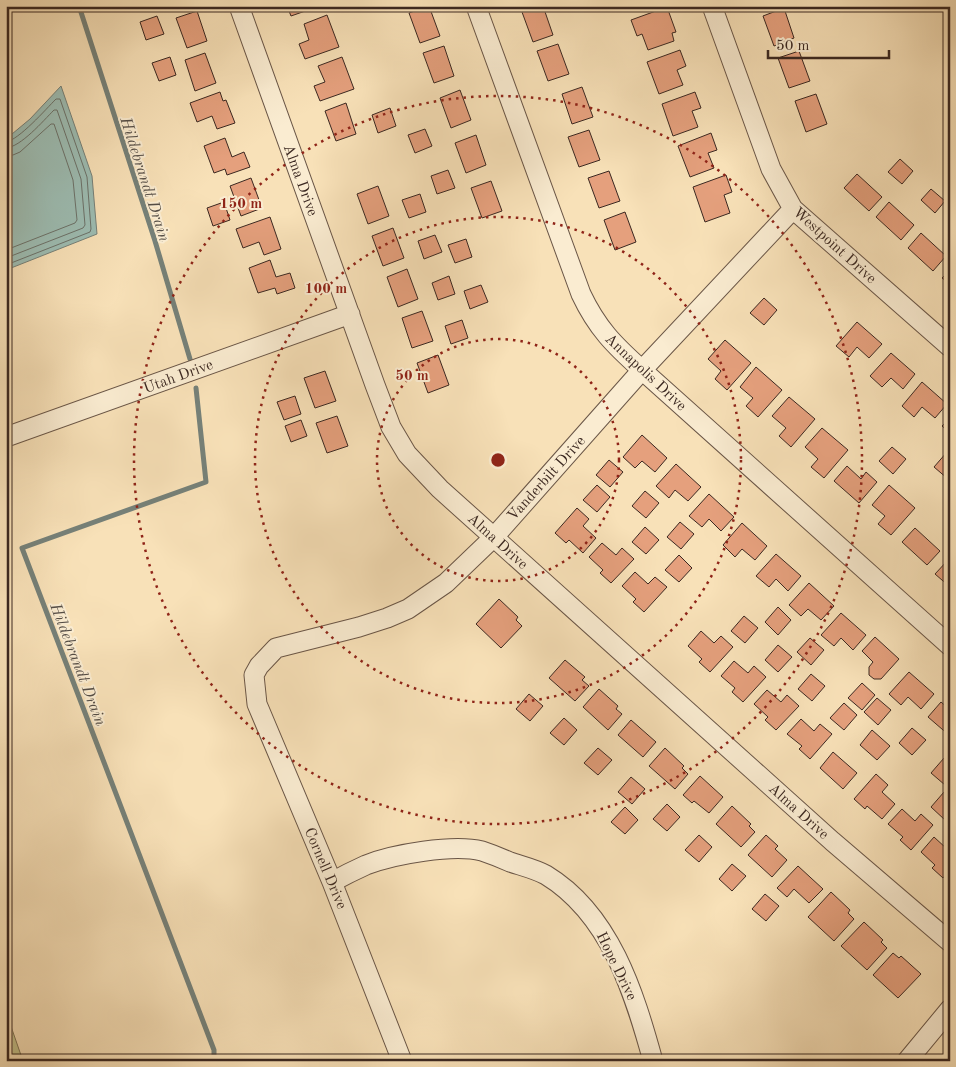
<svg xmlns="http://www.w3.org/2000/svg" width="956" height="1067" viewBox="0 0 956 1067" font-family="'Old Standard TT',serif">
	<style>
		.green { fill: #c3c18b; stroke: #7f7456 }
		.water { fill: #9dbdb3; stroke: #768179 }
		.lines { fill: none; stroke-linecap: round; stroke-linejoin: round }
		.shore { stroke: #6c726a; stroke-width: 1 }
		.stream { stroke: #768179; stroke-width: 5 }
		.building { fill: #e5a07d; stroke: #3b2821 }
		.minor-casing { stroke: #6a5647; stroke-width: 21 }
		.minor { stroke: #faecd1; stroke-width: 19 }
		.ring { fill: none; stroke: #8f2418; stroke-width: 2.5; stroke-dasharray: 2.5 5 }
		.labels { text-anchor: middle; stroke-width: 4; stroke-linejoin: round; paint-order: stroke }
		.street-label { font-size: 15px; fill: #3b2821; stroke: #faecd1 }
		.water-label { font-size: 16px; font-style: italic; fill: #544d46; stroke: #faecd1 }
		.centre { fill: #8f2418; stroke: #faecd1; stroke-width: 2.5 }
		.ring-label { font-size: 15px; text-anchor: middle; font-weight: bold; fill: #8f2418; stroke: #faecd1; stroke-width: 4; stroke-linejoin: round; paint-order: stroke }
	</style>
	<rect width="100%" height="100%" fill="#f8e1b8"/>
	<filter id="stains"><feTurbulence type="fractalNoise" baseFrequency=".004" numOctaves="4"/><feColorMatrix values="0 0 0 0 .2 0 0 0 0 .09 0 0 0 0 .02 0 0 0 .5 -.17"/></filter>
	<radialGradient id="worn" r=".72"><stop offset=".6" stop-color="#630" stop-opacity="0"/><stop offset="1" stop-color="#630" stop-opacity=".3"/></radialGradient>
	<path class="green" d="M6 1012 23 1061H6Z"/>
	<path class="water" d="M61 86 92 176 97 234 6 270V139L30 119Z"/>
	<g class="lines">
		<path class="shore" d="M6 142C19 140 46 109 56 99H60L87 177 91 229 90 232 6 265
			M6 148C21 147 43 121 54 110H57L81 179 85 225 83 228 6 258
			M6 156 13 155 20 152 51 124H54L73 180 77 220 75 223 6 250"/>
		<path class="stream" d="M79 6 155 241 190 359
			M196 388 206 482 22 548 214 1050V1061"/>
	</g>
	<path class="building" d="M287 6H310L311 9 291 16Z
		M429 6 440 36 420 43 409 13Z
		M538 6H543L553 35 533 42 522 12Z
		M667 7 676 32 672 33 674 41 648 50 642 34 637 36 631 20Z
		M784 8 794 38 774 46 763 16Z
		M197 11 207 41 187 48 176 18Z
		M327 15 339 47 305 59 299 44 309 40 304 24Z
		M157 16 164 34 146 40 140 22Z
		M558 44 569 74 548 81 537 51Z
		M444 46 454 76 434 83 423 53Z
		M680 50 686 66 677 70 683 85 659 94 647 62Z
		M799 51 810 81 789 88 778 58Z
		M205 53 216 83 195 91 185 60Z
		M170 57 176 75 159 81 152 63Z
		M342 57 354 89 320 101 314 86 325 82 318 66Z
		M582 87 593 117 572 124 562 94Z
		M460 90 471 120 451 128 440 98Z
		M220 92 223 101 226 100 235 123 217 129 212 116 197 122 190 103Z
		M695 92 701 108 692 111 698 127 673 136 662 104Z
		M816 94 827 124 806 132 795 101Z
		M346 103 356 134 336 141 325 111Z
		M390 108 396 126 378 133 372 115Z
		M425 129 432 146 415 153 408 135Z
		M589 130 600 160 579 167 568 137Z
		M711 133 717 150 708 153 714 168 690 177 678 146Z
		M476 135 486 165 466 173 455 143Z
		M225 138 232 157 244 152 250 167 227 175 225 169 214 173 204 146Z
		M900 159 913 171 902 184 888 172Z
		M448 170 455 188 437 194 431 176Z
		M609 171 620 201 599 208 588 178Z
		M857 174 882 197 869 211 844 188Z
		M726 175 732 192 724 195 730 213 705 222 693 187Z
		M251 178 262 208 241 216 230 186Z
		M491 181 502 211 482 218 471 188Z
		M378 186 389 216 368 224 357 194Z
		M931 189 945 201 935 213 921 200Z
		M420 194 426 212 409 218 402 200Z
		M224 202 230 220 213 226 207 208Z
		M889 202 914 225 901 240 876 217Z
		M625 212 636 242 615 250 604 220Z
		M270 217 281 249 264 255 259 242 243 248 236 229Z
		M393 228 404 258 383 266 372 236Z
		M921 233 946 256 933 271 908 248Z
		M435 235 442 252 424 259 418 241Z
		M466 239 472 257 455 263 448 245Z
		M270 260 276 277 290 273 295 288 277 294 275 288 258 293 249 268Z
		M407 269 418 299 398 307 387 277Z
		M950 270V284L942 278Z
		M449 276 455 294 438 300 432 283Z
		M481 285 488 302 470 309 464 291Z
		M764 298 777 310 764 325 750 313Z
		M422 311 433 341 412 348 402 318Z
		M462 320 468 338 451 344 445 326Z
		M857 322 882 344 869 358 857 347 849 357 836 346Z
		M725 340 751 363 727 390 715 379 721 371 708 359Z
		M891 353 915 374 903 389 891 378 882 387 870 376Z
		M438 355 449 385 428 393 417 363Z
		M756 367 782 390 758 417 746 406 753 398 740 387Z
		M325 371 336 401 315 408 304 378Z
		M922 382 947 404 935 418 922 407 914 417 902 406Z
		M295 396 301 414 284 420 277 402Z
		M789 397 815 419 791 447 779 436 786 428 772 416Z
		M337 416 348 446 327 453 316 423Z
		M950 418V434L942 426Z
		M301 420 307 436 291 442 285 426Z
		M822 428 848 450 824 478 811 467 818 459 805 447Z
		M642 435 667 458 655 472 642 461 635 468 623 457Z
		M892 447 906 459 893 474 879 461Z
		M947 452 950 454V477L948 479 934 467Z
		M609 460 623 472 610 487 596 475Z
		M676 464 701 487 688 501 675 490 669 498 656 486Z
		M847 466 861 479 866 472 877 482 859 503 834 481Z
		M597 485 610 497 597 512 583 500Z
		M889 485 915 508 891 535 878 524 885 516 872 505Z
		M645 491 659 503 646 518 632 506Z
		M709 494 734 517 721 531 709 519 702 527 689 516Z
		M577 508 589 519 583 526 596 538 583 553 569 540 566 543 555 533Z
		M680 522 694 534 681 549 667 537Z
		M742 523 767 546 755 560 742 549 735 557 723 545Z
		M645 527 659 540 646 554 632 542Z
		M915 528 940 551 927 565 902 542Z
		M602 543 616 555 622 548 634 559 611 583 600 573 603 570 589 557Z
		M776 554 801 576 788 591 776 579 769 587 756 576Z
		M679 555 692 568 679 582 665 570Z
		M948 560 950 561V587L935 574Z
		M635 572 648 584 655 577 667 587 644 612 633 602 636 599 622 586Z
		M809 583 834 606 821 620 808 609 801 616 789 605Z
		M499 599 518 617 516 620 522 626 501 648 476 624Z
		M778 607 791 620 778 635 765 622Z
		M841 613 866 635 853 650 841 638 834 646 821 635Z
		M744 616 758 628 745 643 731 631Z
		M701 631 714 643 721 636 733 647 710 672 699 662 702 659 688 646Z
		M875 637 899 659 881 679H874L869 675V667L873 662 862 651Z
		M810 638 824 650 811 665 797 652Z
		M778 645 792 657 778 672 765 660Z
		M565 660 585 677 582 680 589 686 575 701 549 678Z
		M734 661 748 673 754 666 766 677 743 702 732 692 735 688 721 676Z
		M909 672 934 694 921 709 908 697 901 705 889 694Z
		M811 674 825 686 812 701 798 689Z
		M862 683 875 695 862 710 848 698Z
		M599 689 618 706 616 709 622 714 608 730 583 707Z
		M767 690 781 702 787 695 799 706 776 730 765 720 768 717 754 704Z
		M529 694 543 706 530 721 516 709Z
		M877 698 891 710 878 725 864 712Z
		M941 702 950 710V736L928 717Z
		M844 703 857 715 844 730 830 718Z
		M564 718 577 730 564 745 550 733Z
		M801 719 814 731 820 724 832 734 810 759 799 749 802 746 787 734Z
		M631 720 656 742 643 757 618 735Z
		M912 728 926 740 912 755 899 743Z
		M872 730 890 746 877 760 860 745Z
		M598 748 612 760 598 775 584 763Z
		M665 748 684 766 682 768 688 774 675 789 649 766Z
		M833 752 857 773 843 789 820 768Z
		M944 758 950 763V779L945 785 931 773Z
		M876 774 888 785 882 792 895 804 882 819 867 806 865 809 854 799Z
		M700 776 723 797 709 813 694 801 692 803 683 795Z
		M631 777 645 789 632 804 618 792Z
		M944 792 950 797V814L945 820 931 807Z
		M667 804 680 817 667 831 653 819Z
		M732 806 751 824 749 826 755 832 741 847 716 824Z
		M625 807 638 820 625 834 611 822Z
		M902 809 915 821 921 814 933 825 911 850 900 840 903 837 888 824Z
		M699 835 712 847 699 862 685 850Z
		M766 835 778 846 775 849 787 860 772 877 748 855Z
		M934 837 947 849 950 846V870L943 878 932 868 935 865 921 852Z
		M732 864 746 876 732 891 719 879Z
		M798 866 823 889 809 903 794 889 787 897 777 888Z
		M831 892 850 910 848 913 854 919 834 941 808 917Z
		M765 894 779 906 766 921 752 909Z
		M864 922 883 940 881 942 887 948 867 970 841 946Z
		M893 953 899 958 901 956 921 974 898 998 873 975Z"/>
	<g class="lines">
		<g class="minor-casing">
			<path id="minor" d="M239 6 375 385 391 427 407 454 440 489 832 841 950 942
				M476 6 581 294C597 328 614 345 642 370L950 646
				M712 6 771 169 793 209 950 347
				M6 437 350 314
				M332 882C343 876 355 870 366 865 394 854 453 844 482 851 491 854 501 858 510 862 522 866 535 869 546 875 610 914 634 992 653 1061
				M402 1061 332 882 257 704 254 675 259 666 276 648 359 627 387 618 408 609 446 583 494 537 642 370 793 209
				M907 1061 950 1009"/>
		</g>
		<use href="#minor" class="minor"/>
	</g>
	<g class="ring">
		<circle cx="498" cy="460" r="121"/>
		<circle cx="498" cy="460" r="243"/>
		<circle cx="498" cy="460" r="364"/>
	</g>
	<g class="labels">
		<g class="street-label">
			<text transform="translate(301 180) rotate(70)" y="5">Alma Drive</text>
			<text transform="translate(835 245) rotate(42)" y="5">Westpoint Drive</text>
			<text transform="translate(646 372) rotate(43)" y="5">Annapolis Drive</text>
			<text transform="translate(178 376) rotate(-20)" y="5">Utah Drive</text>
			<text transform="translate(546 478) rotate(-48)" y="5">Vanderbilt Drive</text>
			<text transform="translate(498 541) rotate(42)" y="5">Alma Drive</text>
			<text transform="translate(799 811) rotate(42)" y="5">Alma Drive</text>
			<text transform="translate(326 868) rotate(67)" y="5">Cornell Drive</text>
			<text transform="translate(617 966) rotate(64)" y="5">Hope Drive</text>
		</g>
		<g class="water-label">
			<text transform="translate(146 179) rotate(72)" y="6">Hildebrandt Drain</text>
			<text transform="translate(79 664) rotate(69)" y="6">Hildebrandt Drain</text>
		</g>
	</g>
	<circle cx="498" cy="460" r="8" class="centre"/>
	<g class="ring-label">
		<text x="241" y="208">150 m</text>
		<text x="326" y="293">100 m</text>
		<text x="412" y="380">50 m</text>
	</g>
	<rect width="956" height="1067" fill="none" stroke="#f8e1b8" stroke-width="25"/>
	<rect x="8" y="8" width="941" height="1052" fill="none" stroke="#3b2821" stroke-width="2.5"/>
	<rect x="12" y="12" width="931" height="1042" fill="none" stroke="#3b2821"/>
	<path d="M768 50v8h121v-8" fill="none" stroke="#3b2821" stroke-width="2.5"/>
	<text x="776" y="50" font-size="15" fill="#3b2821" stroke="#faecd1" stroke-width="4" paint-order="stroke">50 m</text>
	<rect width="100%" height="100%" filter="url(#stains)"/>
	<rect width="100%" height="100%" fill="url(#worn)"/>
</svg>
